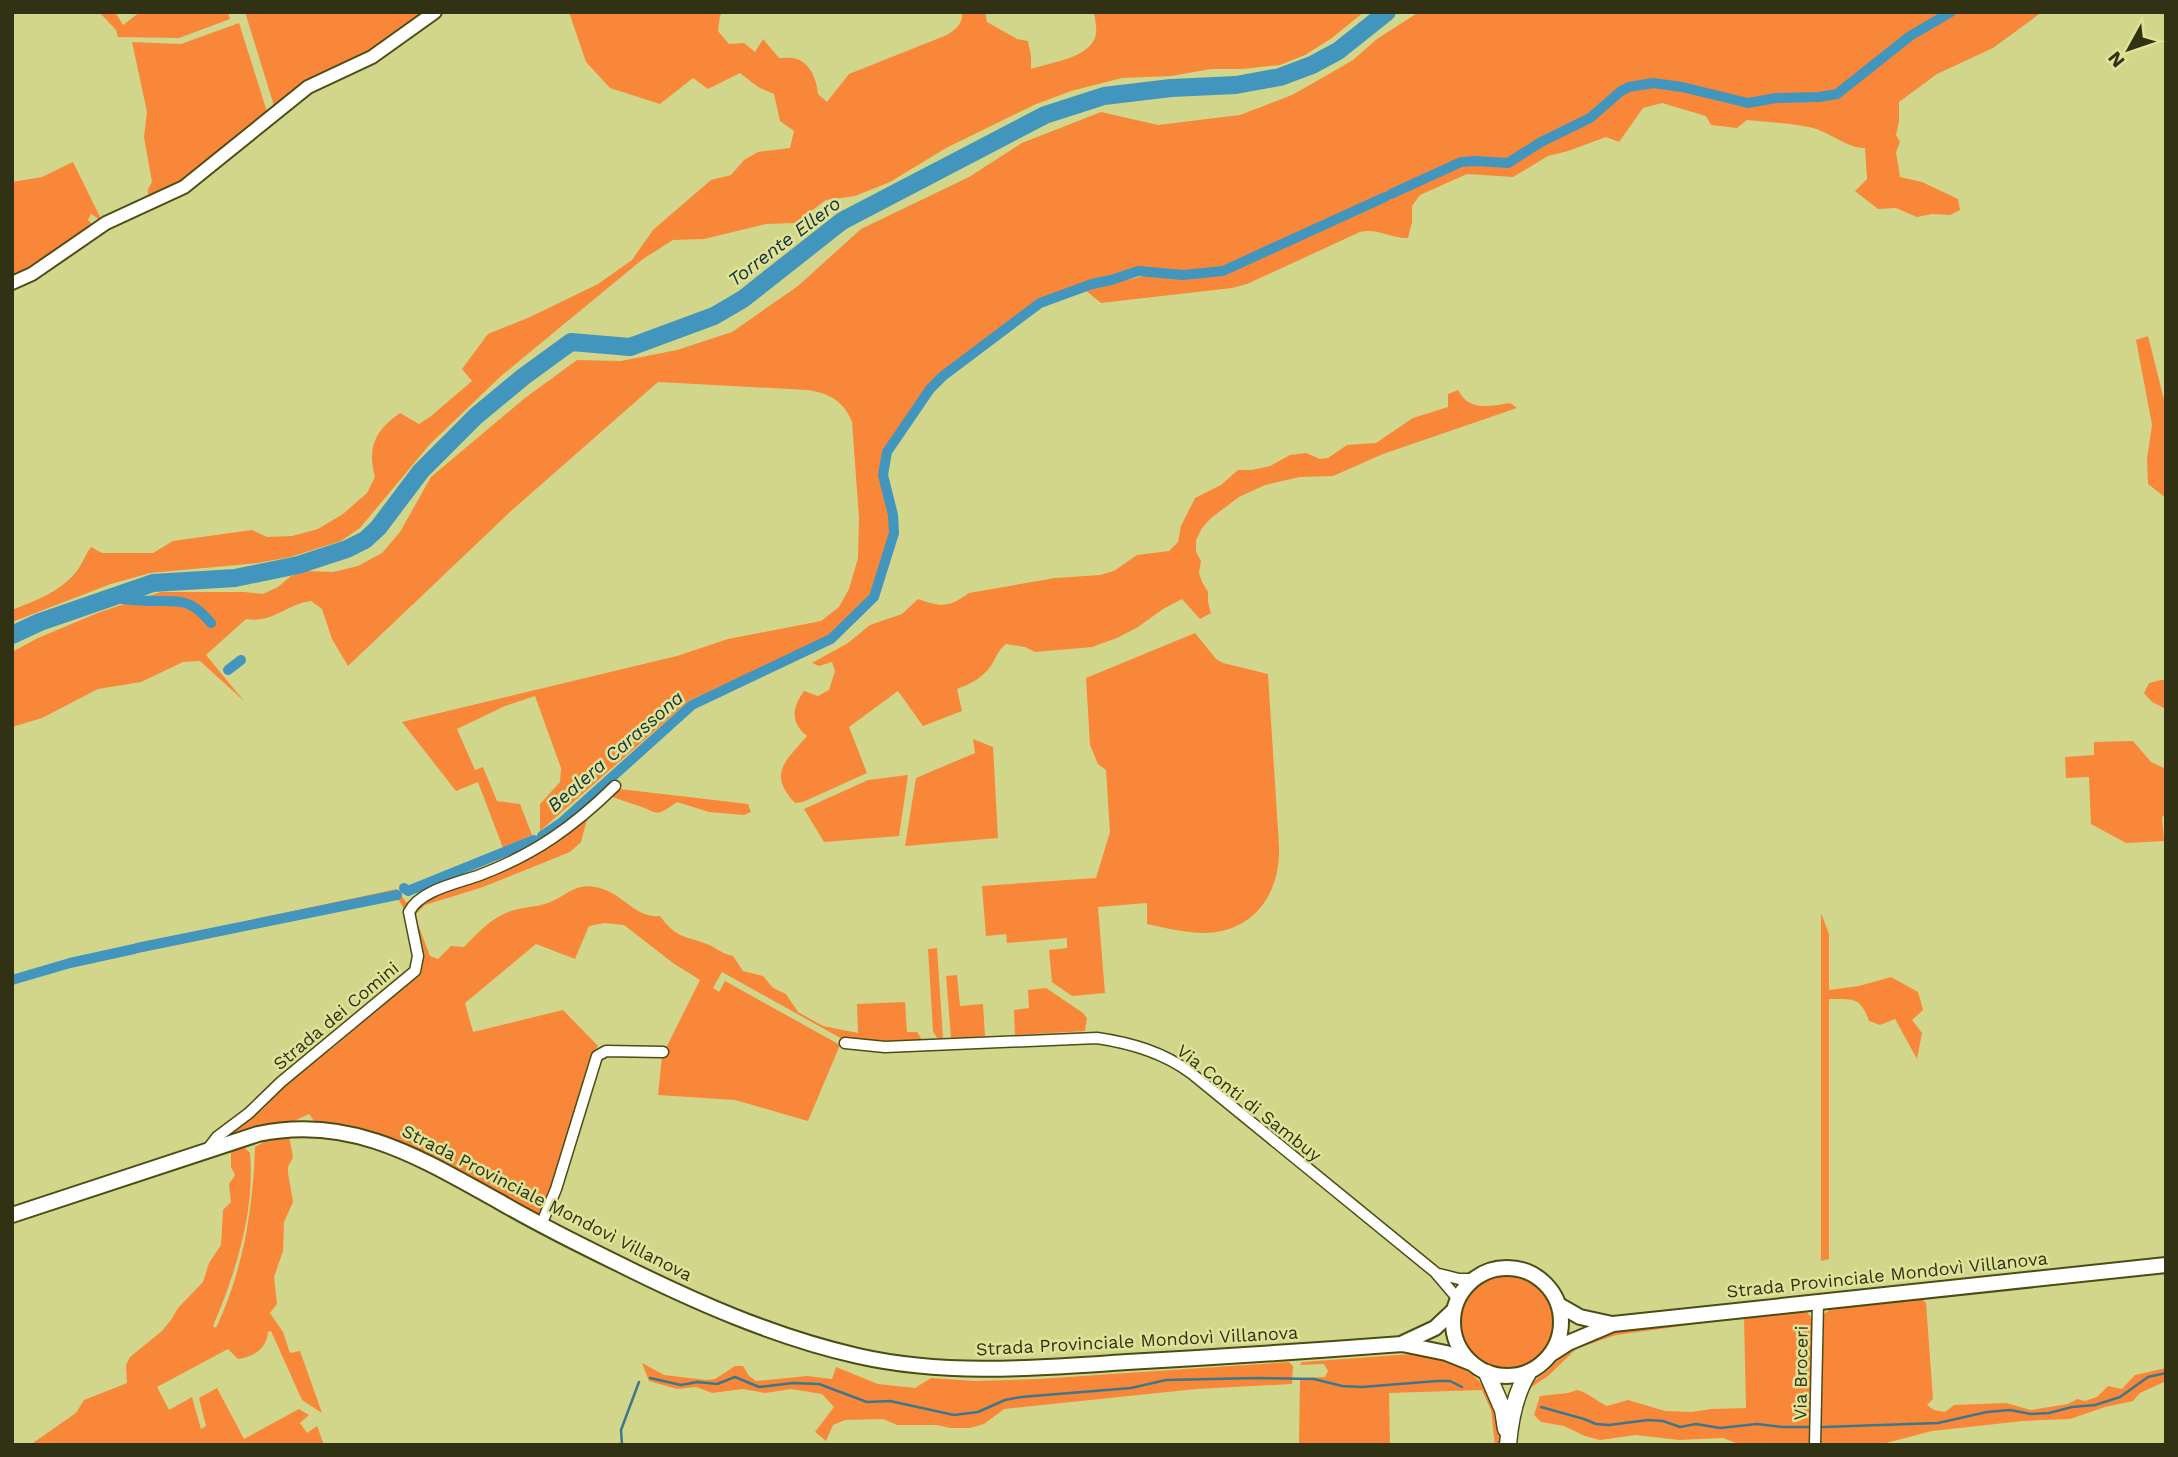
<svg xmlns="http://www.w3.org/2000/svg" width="2178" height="1457" viewBox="0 0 2178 1457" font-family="'Work Sans',sans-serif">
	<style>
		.green { fill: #f98739 }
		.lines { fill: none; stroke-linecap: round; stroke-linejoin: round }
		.stream { stroke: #3d788a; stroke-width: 2.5 }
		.canal { stroke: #4296bd; stroke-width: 10 }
		.river { stroke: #4296bd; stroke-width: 18 }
		.minor-casing { stroke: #4b4d14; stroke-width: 13 }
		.tertiary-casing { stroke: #4b4d14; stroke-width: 16 }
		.secondary-casing { stroke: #4b4d14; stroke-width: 18 }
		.trunk-casing { stroke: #4b4d14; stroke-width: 19 }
		.minor { stroke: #fff; stroke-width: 10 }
		.tertiary { stroke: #fff; stroke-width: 12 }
		.secondary { stroke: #fff; stroke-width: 14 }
		.trunk { stroke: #fff; stroke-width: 16 }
		.labels { text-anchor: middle; stroke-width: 5; stroke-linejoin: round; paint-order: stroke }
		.street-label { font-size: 18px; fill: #313214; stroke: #dee398 }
		.water-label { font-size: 19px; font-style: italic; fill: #17313e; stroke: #dee398 }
	</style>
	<rect width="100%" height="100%" fill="#d1d68b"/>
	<path class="green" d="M99 12H115L123 25 140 12H228L230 19 179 38 118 37 116 30Z
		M245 12H428L385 45 275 109Z
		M569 12H723L720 16 718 31 729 44 744 43 755 52 763 39 779 58C784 58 792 57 797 59 811 64 817 81 818 94L827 102 849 74 947 35C956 29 963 24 962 12H985L987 22 1017 39 1028 41 1031 56V69C1051 62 1092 58 1096 34 1097 28 1095 19 1094 12H1364L1332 38 1305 55 1280 65 1242 69H1211L1171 76 1122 78 1071 91 1034 105 946 148 890 182 855 196 826 200 795 223 766 224 704 239 673 240 643 259 501 376 430 444 360 528 341 541 290 557 258 563 150 573 111 584 12 622V610C35 601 60 592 76 572 82 565 85 555 91 547L102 553H153L173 541 252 530 267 537 292 536 318 529 343 514 367 493 375 477C367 447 375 431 400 413L419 424 430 417 472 381 462 369 488 334 530 317 598 284 632 260 653 230 711 180 731 175 744 160 758 152 790 148 794 131 780 121 774 94 758 87 740 73 708 89 693 78 660 104 610 88 586 62Z
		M1419 12H1946L1906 36 1837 92 1818 96H1774L1747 100 1686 86 1654 81 1627 86 1590 115 1541 140 1510 160H1458L1221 268 1183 271 1132 268 1041 298 947 369 925 389 883 453 880 471 889 511 890 531 887 547 870 595 839 629 828 637 690 700 540 831V804L560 782 561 768 535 696 505 706 457 729 475 770 483 767 497 801 520 804 532 835 503 848 478 782 456 791 402 722 677 656 728 639 821 621 839 607 849 589 858 558 859 518 852 422C844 401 829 393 807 390L658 382 511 511 348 666 332 639 322 609 311 601C287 604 271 624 246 619L206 655 244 701 200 661 183 662 141 682 98 689 42 718 12 727V652L38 638 100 612 161 592H244L263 594 278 587 291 576 306 571 333 572 358 566 382 553 400 532 431 477 525 398 577 360 621 361 677 350 732 332 798 286 861 229 969 177 1022 143 1101 112 1158 125 1240 115 1292 95 1329 74 1353 60 1377 39Z
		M1954 12H2042L1993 48 1937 74 1899 102V122L1896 135 1900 142 1896 152 1900 177 1922 182 1958 199 1960 210 1950 215 1932 214 1917 217 1896 208 1878 209 1855 191 1867 179 1865 148C1846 148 1829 131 1809 127 1789 123 1767 122 1747 120L1737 128 1711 125 1706 116 1662 103 1643 108 1619 142 1606 137 1568 151 1548 156 1513 177 1467 174 1420 195 1412 206V222L1408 238C1391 239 1378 228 1360 232L1247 284 1232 288 1101 303 1085 290 1143 276 1184 279 1228 273 1460 166 1512 164 1542 144 1591 119 1622 93 1630 89 1653 86 1682 89 1749 104 1776 100 1819 99 1837 96 1912 37Z
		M239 23 268 115 182 184 106 217 148 196V189L152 182 144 137 147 112 132 42 181 44Z
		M73 162 102 221 91 214 88 220 94 226 37 266 12 279V182L42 177Z
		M2148 336 2166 408V498L2148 484 2147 459 2152 425 2136 340Z
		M1458 390C1469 412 1490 406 1510 403L1517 408 1383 454 1333 476 1300 477 1265 485 1239 497 1211 518 1202 528 1196 540V552L1201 561 1199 573 1202 582 1208 592V602L1211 613 1200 619 1182 599 1163 609 1138 627 1117 638 1092 647 1035 652 1025 647 1006 644C997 651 996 659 990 667 981 679 970 684 957 689L962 711 923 726 898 691 849 727 867 773 803 802 795 803C767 773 786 761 807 736 790 722 792 708 804 691L818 696 829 690 835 671 832 662 819 666 812 663 848 643 870 625 902 614 918 599C940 607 949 608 969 593L1055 578 1100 575 1114 571 1137 555 1169 551 1178 542 1181 526 1195 498 1221 485 1238 470H1252L1270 466 1290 455 1306 453 1320 459 1328 458 1347 445 1376 443 1413 418 1448 407V394Z
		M1195 633 1216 659 1223 663 1268 674 1279 846C1281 894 1253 934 1201 933 1183 932 1165 928 1147 924V903L1098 907 1105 993 1072 996 1052 982 1049 950 1067 948V938L1007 943 1006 934 986 936 982 886 1096 878 1110 832 1106 770 1098 764 1090 745 1086 678Z
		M2161 680H2166V709L2152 702 2144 693 2149 683Z
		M973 739 993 747 998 838 905 846 916 778 975 753Z
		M2133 741 2151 762 2166 769V815L2162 817 2164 841 2126 843 2091 824 2089 777 2066 778 2065 757 2094 755V742Z
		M908 775 899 836 824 842 804 809 868 780Z
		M620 789 748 804 751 812 744 815 709 812 677 802C653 819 659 812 636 805 627 802 619 800 609 795Z
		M588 816 581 842 570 852 483 887 425 905 417 913 416 919 430 956 438 959 451 946 464 947C478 933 491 918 511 911 523 907 536 907 548 903 569 895 576 880 603 889 624 896 636 918 660 916 677 939 683 935 707 944 717 948 722 954 733 956L743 971 763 976 773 988 786 994 798 1012 823 1026 858 1033 857 1004 905 1002 907 1032H917L923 1041 879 1043 844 1040 722 972 713 988 719 992 725 981 840 1045 808 1121 735 1100 658 1095 662 1056 700 980 673 963 624 925 604 923 589 926 575 959 536 944 465 1003 473 1032 563 1010 598 1046 594 1051 553 1187 539 1216 422 1152 384 1135 346 1126 316 1124 309 1114 288 1124 224 1138 265 1107 280 1088 335 1046 415 976 412 917 415 909 428 898C484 876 543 858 588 816Z
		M397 889 408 905 406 912 398 899 142 952 138 944Z
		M1821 913 1829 934V990L1859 986 1891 977 1918 992 1923 1010 1912 1020 1922 1033 1917 1059 1895 1019 1880 1025 1869 1021C1860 995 1852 1000 1829 999V1259L1821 1261Z
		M937 948 943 1038H937L933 1031 928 949Z
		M957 975 960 1006 983 1004 985 1036 951 1038 946 976Z
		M1046 988 1083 1013 1087 1018 1085 1031 1015 1035 1014 1010 1029 1008 1028 990Z
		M289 1136 293 1157 288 1167V1173L293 1202 284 1222 283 1251 274 1277 277 1304 270 1313 283 1332 290 1353 300 1351 322 1413 302 1400 271 1331 268 1332C267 1348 254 1357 238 1359L228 1349 157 1387 169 1410 192 1397 201 1429 206 1426 199 1398 217 1388 244 1439 299 1409 309 1415 300 1423 307 1433 317 1426 324 1445H30L76 1413 84 1400 127 1383 126 1365 130 1357 162 1331 171 1320 178 1308 203 1282 209 1263 221 1245 223 1210 231 1202 229 1184 235 1175 231 1167V1149L244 1147 250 1153C255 1212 236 1272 213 1326L216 1328C243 1271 253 1210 255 1147L269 1139Z
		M1460 1322a47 47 0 1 1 94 0a47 47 0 1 1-94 0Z
		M1922 1299 1926 1303 1933 1399 1927 1405 1934 1410 1945 1412 1954 1405 2006 1403 2031 1410 2068 1404 2077 1399 2085 1401 2097 1397 2108 1386 2122 1389 2135 1375 2166 1368V1381L2140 1393 2133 1401 2105 1407 2070 1419 2023 1421 1932 1431 1882 1444 1818 1445 1824 1314 1831 1309Z
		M1802 1311 1807 1312 1814 1321 1812 1445H1741L1723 1438 1679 1440 1636 1435 1600 1440 1585 1436 1564 1426 1541 1422 1534 1415 1540 1396 1568 1393 1577 1390C1589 1393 1596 1401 1607 1406L1628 1400 1665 1411 1692 1412 1711 1409 1746 1408 1744 1316Z
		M1733 1317V1319L1616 1335 1576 1349 1548 1376 1527 1390 1519 1414 1516 1445H1513L1516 1414 1524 1388 1546 1372 1574 1345 1609 1332Z
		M1412 1354C1471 1361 1499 1385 1500 1445H1495L1491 1410 1482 1390 1389 1393 1390 1445H1299L1300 1378 1325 1377 1328 1371 1324 1364 1300 1365 1302 1362Z
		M1289 1362 1293 1366 1292 1384 1196 1389 1004 1409 984 1424 970 1428H950L937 1425H897L883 1419 845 1420 833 1425 826 1441 815 1432 834 1407 822 1394 791 1389 765 1393 743 1389 712 1393 696 1387 677 1389 649 1381 642 1363 664 1375 706 1380 715 1379 735 1366H743L749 1376 756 1381 807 1376 832 1379 836 1367 878 1384 915 1388 931 1378 975 1381 1038 1379Z"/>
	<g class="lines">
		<path class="stream" d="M650 1378 681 1385 697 1382 717 1384 735 1377 759 1387 793 1383 819 1384 867 1402 890 1401 954 1415 978 1412 1005 1400 1021 1397 1131 1388 1166 1380 1257 1378 1314 1379 1342 1386 1362 1387 1437 1381H1450L1462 1387
			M1541 1407 1584 1419 1596 1424 1609 1425 1648 1420 1663 1421 1680 1427 1696 1424 1720 1428 1757 1424 1782 1427H1824L1938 1423 1987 1412 2010 1410 2031 1414 2049 1413 2072 1407 2095 1405 2120 1397 2148 1377 2166 1373
			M622 1445 621 1430 639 1382"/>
		<path class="canal" d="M1391 194 1461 162 1476 161 1508 163 1541 142 1590 118 1621 91 1629 87 1653 83 1682 87 1748 103 1776 98 1819 97 1837 94 1910 36 1951 12
			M109 598C124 599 139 601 153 601 182 601 191 599 211 623
			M228 670 241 660
			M542 836 561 823 692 705 831 639 874 597 894 533 893 515 883 475 887 452 930 389 943 376 1040 303 1092 284 1111 280 1138 271 1183 275 1223 271 1385 197
			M404 888 408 891 534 840
			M137 948 397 895
			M12 980 70 963 134 949"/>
		<path class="river" d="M12 635 40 622 153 583 235 578 298 565 347 549 365 540 378 528 421 471 476 416 523 377 571 342 630 347 714 316 743 299 842 221 1045 115 1104 96 1171 88 1236 85 1280 77 1312 65 1338 51 1387 12"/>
		<g class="minor-casing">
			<path id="minor" d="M845 1043 885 1047 1097 1038C1131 1043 1163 1052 1191 1073L1435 1272 1458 1299
				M207 1150 217 1137 249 1113 281 1082 415 971 418 956 409 912C420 890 458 883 480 875 535 854 573 827 615 786
				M541 1225 556 1189 597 1056 606 1051 663 1052
				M1439 1274 1459 1279H1473
				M1815 1445 1818 1302"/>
		</g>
		<g class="tertiary-casing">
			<path id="tertiary" d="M12 283 32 274 106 223 184 187 308 87 372 57 435 12"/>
		</g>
		<g class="secondary-casing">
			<path id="secondary" d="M12 1215 258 1134C352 1114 422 1159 500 1202 538 1224 578 1244 617 1263 693 1301 774 1337 858 1356 946 1376 1037 1368 1127 1362 1218 1357 1310 1351 1402 1344L1446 1353 1471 1363
				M1453 1322a54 54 0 1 1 108 0a54 54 0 1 1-108 0Z
				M1559 1305 1580 1317 1612 1324
				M1403 1343 1435 1328 1454 1310
				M1551 1354 1568 1343 1613 1324 2166 1265"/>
		</g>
		<g class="trunk-casing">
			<path id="trunk" d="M1487 1373 1503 1410 1506 1429
				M1508 1445C1510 1420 1515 1394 1528 1373"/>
		</g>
		<use href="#minor" class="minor"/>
		<use href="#tertiary" class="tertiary"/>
		<use href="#secondary" class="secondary"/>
		<use href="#trunk" class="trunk"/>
	</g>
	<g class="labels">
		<g class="street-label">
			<text transform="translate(336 1016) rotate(-40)" y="6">Strada dei Comini</text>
			<text transform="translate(1249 1103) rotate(38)" y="6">Via Conti di Sambuy</text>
			<text transform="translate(547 1203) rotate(27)" y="6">Strada Provinciale Mondovì Villanova</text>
			<text transform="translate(1887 1275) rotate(-6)" y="6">Strada Provinciale Mondovì Villanova</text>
			<text transform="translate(1137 1341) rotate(-3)" y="6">Strada Provinciale Mondovì Villanova</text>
			<text transform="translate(1801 1373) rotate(-89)" y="6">Via Broceri</text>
		</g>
		<g class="water-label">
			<text transform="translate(784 241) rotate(-37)" y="7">Torrente Ellero</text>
			<text transform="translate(615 751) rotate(-41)" y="7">Bealera Carassona</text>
		</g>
	</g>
	<rect width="2178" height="1457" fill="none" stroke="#313214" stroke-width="28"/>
	<g transform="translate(2129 49) rotate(230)" stroke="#dee398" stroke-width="5" paint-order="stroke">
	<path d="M0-5L12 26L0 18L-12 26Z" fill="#313214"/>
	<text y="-10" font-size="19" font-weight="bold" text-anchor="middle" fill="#313214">N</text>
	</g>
</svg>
